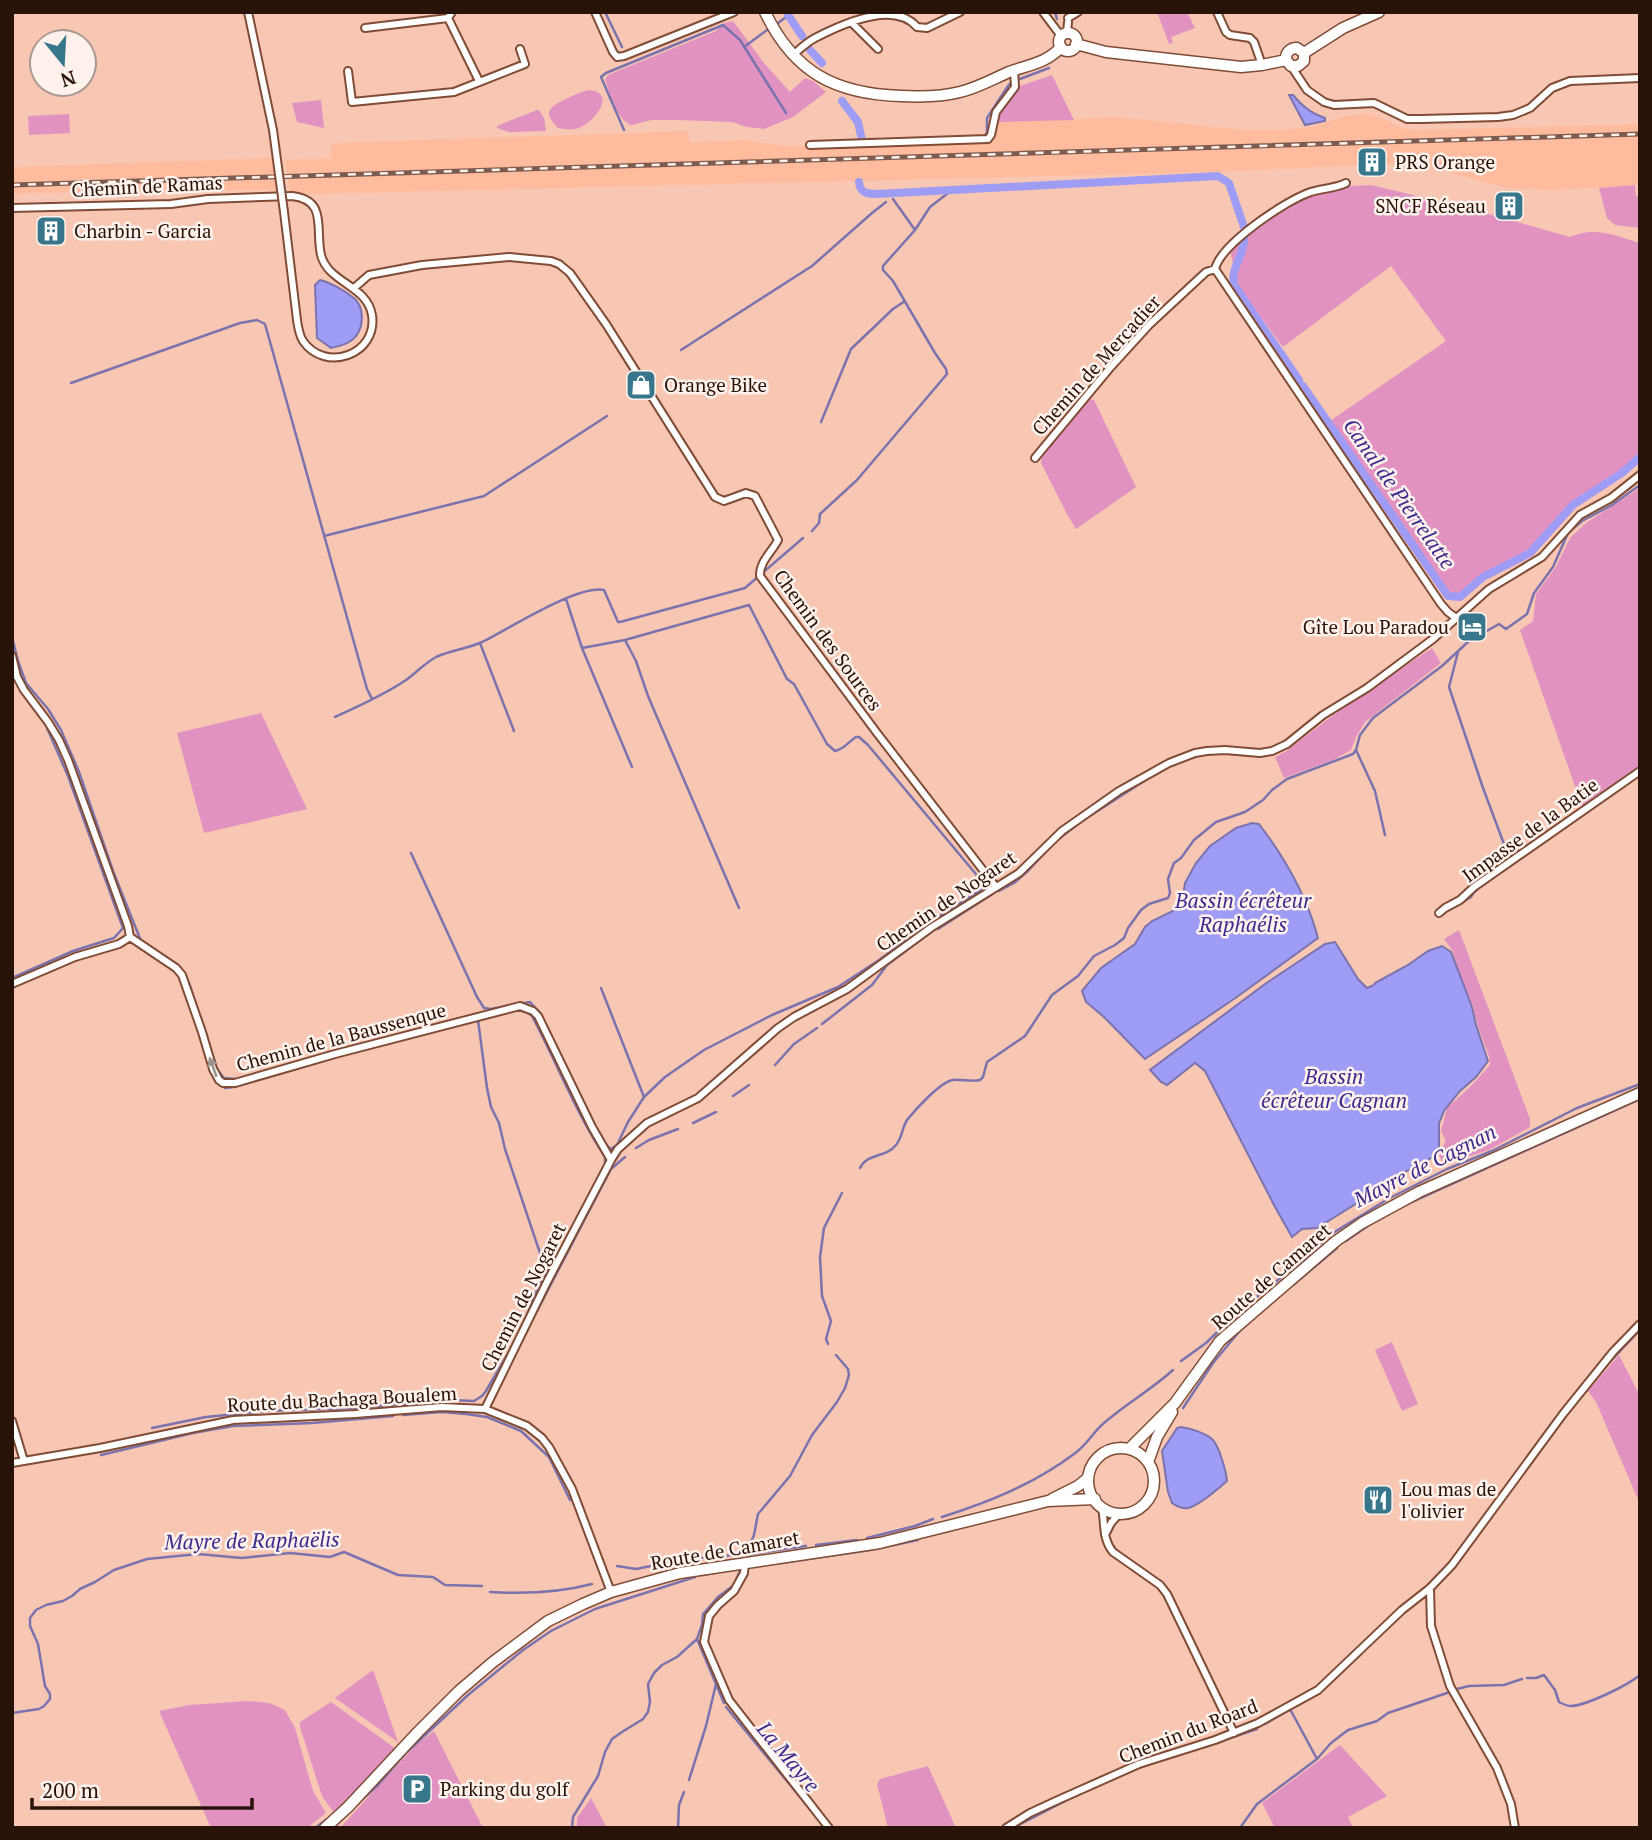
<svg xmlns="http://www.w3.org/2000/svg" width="1652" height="1840" viewBox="0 0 1652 1840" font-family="'PT Serif',serif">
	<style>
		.built { fill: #ffbb9e }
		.green { fill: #e192c1 }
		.water { fill: #9e9cf4; stroke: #7b73ae; stroke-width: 2 }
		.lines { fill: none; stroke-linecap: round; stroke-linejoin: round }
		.stream { stroke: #7b73ae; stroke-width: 2.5 }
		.canal { stroke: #9e9cf4; stroke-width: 8 }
		.street-casing { stroke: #804c36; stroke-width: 10 }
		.secondary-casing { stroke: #804c36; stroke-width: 13 }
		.street { stroke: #fff; stroke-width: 6 }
		.secondary { stroke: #fff; stroke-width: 10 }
		.rail-casing { stroke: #7c5c4e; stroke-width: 5 }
		.rail { stroke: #fff2ec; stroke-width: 2.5; stroke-dasharray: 8; stroke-linecap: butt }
		.street-bridge-casing { stroke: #804c36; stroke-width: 10; stroke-linecap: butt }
		.street-bridge { stroke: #fff; stroke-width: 6 }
		.oneway { fill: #9e9590 }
		.labels { text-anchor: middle; stroke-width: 5; stroke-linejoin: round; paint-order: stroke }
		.poi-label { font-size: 19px; fill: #281309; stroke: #fff2ec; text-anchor: start }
		.street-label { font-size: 19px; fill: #281309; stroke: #fff2ec }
		.water-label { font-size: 21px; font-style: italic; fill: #3c2b8e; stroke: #fff2ec }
	</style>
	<rect width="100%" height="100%" fill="#f8c7b3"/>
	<path class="built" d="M1369 114 1380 117 1402 128 1415 130 1640 124V185L1552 190 1508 188 1419 165 1388 164 1219 172 316 194 290 193 285 160 331 158V143L689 131 690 142 745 140 787 146 829 147 995 141 996 122 1116 117 1244 130H1281L1312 127 1346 116Z
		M272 158 277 190H126L12 194V167Z"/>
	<path class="green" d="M1157 12H1187L1195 28 1171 37 1173 43 1169 44Z
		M733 21 764 63 790 92 805 78 813 81 826 92 793 117 764 129 747 127 732 122 677 120H652L631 125C615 117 611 96 605 80L608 75 716 31 724 23Z
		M1052 75 1074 120 996 122 999 114 1017 87Z
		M588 90C620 92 592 126 575 129 569 130 563 129 558 128 554 124 549 118 549 113 549 104 579 93 588 90Z
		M321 100 324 128 297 122 292 103Z
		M537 110H539L544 118 546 131 509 132 497 128V126Z
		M69 114 70 133 29 135 28 116Z
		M1371 185 1467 208 1570 237C1594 226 1615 235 1640 243V455L1620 472 1570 504 1530 550 1481 574 1459 594 1449 592 1330 421 1446 341 1391 266 1283 347 1238 286 1230 250 1264 223 1312 195 1349 186Z
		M1635 185 1636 196H1640V228L1615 225 1607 218 1599 188Z
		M1089 399 1094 400 1136 487 1076 529 1067 514 1041 463 1042 455Z
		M1640 488V765L1582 806 1520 630 1533 621 1536 594 1556 567 1570 538 1586 523Z
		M1432 648 1441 663 1365 722 1356 737 1351 750 1333 760 1284 778 1275 757 1285 752 1344 707Z
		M261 713 307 809 204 833 177 733Z
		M1459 930 1530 1119V1127L1489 1150 1443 1165 1439 1154 1446 1141 1441 1131 1447 1108 1472 1085 1490 1065 1489 1056 1478 1027 1473 1006 1462 981 1452 950 1444 939Z
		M1392 1342 1418 1404 1402 1411 1375 1350Z
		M1619 1355 1640 1396V1504L1596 1402 1588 1391Z
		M373 1670 398 1742 335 1698Z
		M248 1701 269 1703 285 1710 295 1728 313 1791 326 1813 307 1828H211L159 1711 189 1705Z
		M331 1702 396 1749 335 1814 322 1796 300 1727V1722Z
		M434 1731 483 1828H340L417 1744Z
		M1340 1745 1387 1796 1348 1817 1353 1828H1275L1262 1803Z
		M928 1766 956 1828H888L877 1784 880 1779Z
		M591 1798 607 1828H577V1818Z"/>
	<path class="water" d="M1289 95H1293C1303 107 1311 113 1325 118V121L1305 125Z
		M320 280C331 283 346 291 355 299 365 309 364 331 352 340 346 345 339 346 331 348L317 338 315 285Z
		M1252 823 1259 824C1285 858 1307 897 1318 938L1234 999 1145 1059 1104 1017 1086 1002 1082 991 1101 968 1135 944 1145 927 1152 921 1173 911 1182 902 1185 883 1196 863 1210 846 1236 828Z
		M1335 942 1358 979 1367 988 1374 985 1375 983 1408 965 1428 951 1442 946 1451 952 1472 1007 1476 1025 1488 1061 1476 1077 1460 1091 1444 1111 1439 1123V1152L1424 1163 1383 1182 1370 1195 1317 1228 1302 1229 1292 1237 1275 1207 1205 1071 1195 1063 1167 1085 1161 1082 1150 1070 1265 984 1325 944Z
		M1181 1427C1190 1428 1205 1433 1212 1439 1219 1445 1226 1471 1227 1481 1218 1489 1200 1505 1188 1508 1182 1509 1176 1506 1172 1503L1168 1492 1162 1451 1177 1428Z"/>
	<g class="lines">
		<path class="stream" d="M605 12 622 47
			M1055 12 1057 19
			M778 23 793 12
			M744 47 767 30
			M1020 79 1049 68
			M624 130 601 77 606 73 723 25 740 40 786 113
			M985 136 987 132V118L1008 86 1012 82
			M893 199 915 230
			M681 350 812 266 872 213 886 202
			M71 383 240 323 257 320 265 324 367 689 372 699
			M821 422 851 349 893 309 905 301
			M812 531 819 523 820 514 857 480 947 374 946 369 935 353 893 281 883 270V266L915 230 930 207 952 190
			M324 536 484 496 607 416
			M566 599 582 648 632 767
			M12 637 18 661 26 683 48 709 61 730 79 772 113 871 141 941
			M625 640 636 661 648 696 739 908
			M480 643 514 731
			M582 648 625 640 749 605 787 679 794 684 827 744 835 751C845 749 848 742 856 737H859L868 745 985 885 984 888 935 919 879 960 838 987 772 1015 704 1050 665 1077 644 1097
			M1458 652 1449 687 1483 788 1510 860
			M12 692 13 697
			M335 717C359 706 384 695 406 680 416 673 425 663 436 657 451 650 467 649 482 642 509 629 576 585 604 590L618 622H620L745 588 803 538
			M1356 750 1375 791 1385 835
			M411 853 477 997 484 1008 491 1009 512 1005
			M999 891 1014 883 1028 871 1055 842 1082 821 1152 776
			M1449 910 1471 897 1474 892 1492 878 1626 785
			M938 929 991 895
			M156 951C171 960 181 967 189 983L217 1069 224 1078 236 1079
			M12 978 73 951 114 938 123 928 68 776 47 728
			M519 1004 530 1002 539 1012
			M482 1019C497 1015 520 1004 532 1016 557 1063 576 1113 605 1157V1164L575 1221
			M478 1020 487 1088 491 1107 499 1123 505 1149 543 1262 549 1270
			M822 1024 872 985 887 965 930 933
			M564 1062 596 1128
			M775 1065 794 1044 817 1028
			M225 1088 234 1087 330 1059
			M733 1096 749 1085
			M693 1123 716 1112
			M600 1134 607 1146 611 1149 617 1145 628 1122 644 1097 601 988
			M636 1148 649 1140 678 1129
			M860 1168C867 1153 886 1158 896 1145 902 1138 902 1128 907 1120 915 1110 940 1082 953 1080 962 1079 971 1082 980 1080L983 1077 987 1062 1025 1036 1052 995 1078 976 1094 956 1115 945 1124 938 1128 928 1141 910 1149 904 1168 898 1170 893 1168 879 1174 863 1181 858 1194 840 1216 822 1245 812 1263 800 1272 790 1287 779 1353 754 1356 750 1360 735 1373 718 1442 666 1469 641 1499 624 1506 629 1527 614 1534 593 1553 567 1568 533 1582 521 1612 505 1640 485
			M1403 1206 1640 1099
			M1346 1241 1378 1219
			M1293 1285 1337 1248
			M1244 1307 1308 1256 1328 1236 1388 1199 1447 1169 1492 1151 1577 1108 1640 1084
			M537 1311 611 1169 625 1157
			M522 1327 538 1288 566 1240
			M828 1344 826 1339 831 1321 822 1296 820 1257 824 1228 842 1193
			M1181 1361 1206 1343 1238 1312
			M1605 1367 1640 1330
			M1183 1408 1213 1363 1243 1327
			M403 1415 442 1412 466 1414 487 1417 521 1431 549 1457 570 1500
			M152 1428 206 1417 267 1411 351 1408 450 1400 474 1401 482 1396 486 1391 514 1343
			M101 1455 193 1433 233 1426 312 1423 393 1416
			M942 1517C989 1502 1034 1484 1074 1454 1087 1445 1093 1432 1104 1423 1126 1404 1152 1389 1173 1370
			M1476 1537 1572 1407
			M867 1538 915 1526 933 1519
			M816 1545 857 1540
			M746 1554 754 1535 758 1514 790 1476 812 1435 837 1402 845 1388 849 1375 848 1369 836 1355
			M746 1555 806 1546
			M781 1563 870 1550 918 1540
			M617 1566 636 1569 686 1559 747 1554
			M703 1575 714 1573
			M490 1592C524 1594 558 1593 592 1584
			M697 1639 724 1703
			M1527 1678H1536L1544 1675 1555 1690 1559 1702C1561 1703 1568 1706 1570 1706 1586 1706 1628 1685 1640 1675
			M1325 1688 1361 1654
			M1457 1689 1469 1686 1504 1685 1522 1679
			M726 1707 819 1820
			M1290 1709 1317 1759
			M12 1713 39 1709 44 1706 50 1699V1694L45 1686 38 1644 30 1626V1618L36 1610 46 1605 63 1601 72 1596 80 1589 95 1582 114 1570 147 1559 198 1554 242 1558 290 1553 330 1557 344 1552 398 1575 433 1577 445 1585 482 1586
			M1265 1724 1308 1699
			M1204 1747 1257 1729
			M1131 1771 1154 1762
			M689 1780 706 1726 716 1684
			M353 1808 378 1785 407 1752 468 1695 523 1650 551 1631 595 1609 695 1577
			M315 1828 327 1819
			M333 1828 344 1817
			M572 1828 573 1817 598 1776 605 1752 612 1739 622 1732 643 1719 648 1712 650 1702 648 1684 654 1673 662 1665 677 1657 697 1639 702 1625 703 1614 718 1597 734 1585 742 1566
			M678 1828 679 1805 684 1792
			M1013 1828 1075 1796
			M1240 1828 1257 1804 1317 1759 1331 1743 1348 1730 1377 1721 1388 1713 1450 1692"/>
		<path class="canal" d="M788 15 802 36
			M810 50 822 63
			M842 101 858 122 862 140
			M859 182C860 193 867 194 877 194L1218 176 1229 183 1244 227
			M1244 239C1244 256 1230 269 1234 285L1299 380
			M1303 386 1448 596 1460 597 1483 577 1530 553 1573 505 1622 473 1640 457"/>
		<g class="street-casing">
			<path id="street" d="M248 12 273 130
				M452 12 448 18 479 81
				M595 12 613 52 617 57 624 56 734 12
				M1043 12 1061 36
				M1217 12 1226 32 1230 35 1250 38 1254 42 1262 65
				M1068 18 1078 12
				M851 22 878 49
				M365 28 448 18
				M1067 33 1068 22
				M793 55C800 49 807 42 815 38 842 24 894 0 917 27L927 28 960 12
				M1291 66 1307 90 1324 102 1334 105 1374 103 1407 119H1421L1498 117 1513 115 1530 108 1552 88 1570 81 1640 78
				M348 71 352 102 454 92 525 64 520 49
				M810 145 988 139 991 135 996 112 1015 87 1014 70
				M12 208 171 204 208 199 292 196C328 200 315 229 321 255 328 283 367 285 372 315 378 355 325 373 303 341 299 335 298 327 297 320L284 212
				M1215 269 1441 604 1448 612 1456 618
				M354 288 369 275 422 265 509 257 551 261 559 264 570 273 606 324 715 497 724 501 746 493 755 496 778 540C772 552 759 562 760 576L877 733 996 887
				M1035 458 1109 369 1150 324 1206 272 1215 269C1221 244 1284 202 1308 193 1321 188 1334 189 1346 183
				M12 656 17 677 24 690 48 722 59 740 68 760 128 926 130 937
				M1439 913 1445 908 1460 900 1474 887 1640 771
				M130 937 176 968 182 975 202 1032 213 1069 219 1080 223 1083H235L335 1054 520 1006 533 1011 538 1016 592 1127 611 1160
				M12 984 75 957 119 944 130 937
				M485 1409 547 1282 611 1160 618 1149 647 1123 698 1098 778 1028 794 1017 847 989 932 927 1019 873 1062 831 1119 791 1169 763 1195 753 1207 751 1225 750 1260 753 1272 751 1287 744 1323 715 1367 688 1433 639 1489 589 1542 557 1580 515 1611 498 1640 475
				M12 1421 24 1461
				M12 1463 100 1448 233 1420 355 1414 442 1407 485 1409 527 1426 542 1438 549 1447 572 1489 611 1592
				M1102 1507C1105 1523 1102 1539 1113 1552L1160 1585 1167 1594 1234 1733
				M1105 1535 1111 1523 1120 1513
				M745 1562 744 1573 734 1591 718 1605 709 1616 704 1642 729 1700 829 1828
				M1430 1588 1431 1626 1450 1686 1497 1768 1511 1804 1515 1828
				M1006 1828 1030 1813 1058 1800 1139 1764 1215 1740 1258 1723 1318 1690 1402 1610 1430 1588 1452 1565 1563 1414 1613 1352 1640 1324"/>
		</g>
		<g class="secondary-casing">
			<path id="secondary" d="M765 12C794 73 836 94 901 96 921 97 941 97 960 92 977 88 993 79 1009 72 1028 65 1047 63 1061 47
				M1059 42a9 9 0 1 1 18 0a9 9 0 1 1-18 0Z
				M1076 44 1106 52 1241 67 1262 65 1286 60
				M1304 53 1343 28 1379 12
				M1286 60 1291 66H1298L1304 61V53
				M1286 60C1285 53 1290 48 1297 48L1304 53
				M1088 1481a33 33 0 1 1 66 0a33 33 0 1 1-66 0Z
				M1129 1449 1175 1403 1220 1341 1336 1241 1362 1223 1419 1192 1640 1093
				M1148 1462 1157 1437 1172 1412
				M1052 1499 1078 1486 1088 1478
				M325 1828 348 1807 418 1732 459 1691 493 1662 548 1621 583 1604 611 1592 680 1573 880 1543 1048 1501 1095 1499"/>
		</g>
		<use href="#street" class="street"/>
		<use href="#secondary" class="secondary"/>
		<g class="rail-casing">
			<path id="rail" d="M12 185 1640 134"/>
		</g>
		<use href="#rail" class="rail"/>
		<g class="street-bridge-casing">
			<path id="street-bridge" d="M273 130 284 212"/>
		</g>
		<use href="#street-bridge" class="street-bridge"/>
	</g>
	<defs><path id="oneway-solid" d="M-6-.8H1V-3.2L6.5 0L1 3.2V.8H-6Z" transform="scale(1.75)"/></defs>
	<use class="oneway" href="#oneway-solid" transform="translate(213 1067) rotate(-110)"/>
	<defs>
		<g id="building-square" transform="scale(1.575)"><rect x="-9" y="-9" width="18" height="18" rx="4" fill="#38768c" stroke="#fff2ec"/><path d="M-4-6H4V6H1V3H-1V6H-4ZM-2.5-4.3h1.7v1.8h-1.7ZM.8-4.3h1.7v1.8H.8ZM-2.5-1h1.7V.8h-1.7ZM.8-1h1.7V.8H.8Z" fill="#fff"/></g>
		<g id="shop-square" transform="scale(1.575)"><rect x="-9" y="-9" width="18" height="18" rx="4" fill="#38768c" stroke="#fff2ec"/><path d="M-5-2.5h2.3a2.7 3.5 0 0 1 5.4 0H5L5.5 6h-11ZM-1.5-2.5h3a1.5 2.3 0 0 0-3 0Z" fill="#fff"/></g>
		<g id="hotel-square" transform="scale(1.575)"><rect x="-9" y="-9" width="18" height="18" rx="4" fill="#38768c" stroke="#fff2ec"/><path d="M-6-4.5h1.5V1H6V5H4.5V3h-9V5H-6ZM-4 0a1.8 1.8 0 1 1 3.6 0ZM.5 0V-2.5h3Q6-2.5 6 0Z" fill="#fff"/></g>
		<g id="restaurant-square" transform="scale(1.575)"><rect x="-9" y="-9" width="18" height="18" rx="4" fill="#38768c" stroke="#fff2ec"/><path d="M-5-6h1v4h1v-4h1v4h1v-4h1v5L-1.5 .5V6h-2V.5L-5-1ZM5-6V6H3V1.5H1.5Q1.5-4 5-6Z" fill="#fff"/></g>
		<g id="parking-square" transform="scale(1.575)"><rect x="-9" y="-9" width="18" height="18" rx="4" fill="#38768c" stroke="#fff2ec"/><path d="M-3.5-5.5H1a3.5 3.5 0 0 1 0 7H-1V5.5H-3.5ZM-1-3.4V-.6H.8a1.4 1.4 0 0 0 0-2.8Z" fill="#fff"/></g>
	</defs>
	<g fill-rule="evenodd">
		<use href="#building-square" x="1372" y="162"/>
		<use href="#building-square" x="1509" y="206"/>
		<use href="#building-square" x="51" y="231"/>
		<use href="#shop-square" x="641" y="385"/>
		<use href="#hotel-square" x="1472" y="627"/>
		<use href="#restaurant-square" x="1378" y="1500"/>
		<use href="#parking-square" x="417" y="1789"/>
	</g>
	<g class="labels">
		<g class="poi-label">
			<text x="1395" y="169">PRS Orange</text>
			<text x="1486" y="213" text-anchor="end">SNCF Réseau</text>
			<text x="74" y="238">Charbin - Garcia</text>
			<text x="664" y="392">Orange Bike</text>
			<text x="1449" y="634" text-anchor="end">Gîte Lou Paradou</text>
			<text x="1401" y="1496">Lou mas de<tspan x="1401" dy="22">l'olivier</tspan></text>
			<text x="440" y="1796">Parking du golf</text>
		</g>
		<g class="street-label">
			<text transform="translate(147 186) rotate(-3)" y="7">Chemin de Ramas</text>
			<text transform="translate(1096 365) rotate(-48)" y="7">Chemin de Mercadier</text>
			<text transform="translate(828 640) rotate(54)" y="7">Chemin des Sources</text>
			<text transform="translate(1530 830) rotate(-36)" y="7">Impasse de la Batie</text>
			<text transform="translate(946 901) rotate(-34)" y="7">Chemin de Nogaret</text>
			<text transform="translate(341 1037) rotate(-15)" y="7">Chemin de la Baussenque</text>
			<text transform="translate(1271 1276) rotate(-41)" y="7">Route de Camaret</text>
			<text transform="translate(523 1297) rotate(-63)" y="7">Chemin de Nogaret</text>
			<text transform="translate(342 1399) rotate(-3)" y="7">Route du Bachaga Boualem</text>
			<text transform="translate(725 1550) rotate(-10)" y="7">Route de Camaret</text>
			<text transform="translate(1188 1731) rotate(-21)" y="7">Chemin du Roard</text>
		</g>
		<g class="water-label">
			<text transform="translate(1399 494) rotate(55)" y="7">Canal de Pierrelatte</text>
			<text x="1243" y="908">Bassin écrêteur<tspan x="1243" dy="24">Raphaélis</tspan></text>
			<text x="1334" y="1084">Bassin<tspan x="1334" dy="24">écrêteur Cagnan</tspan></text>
			<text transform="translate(1425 1166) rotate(-27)" y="7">Mayre de Cagnan</text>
			<text transform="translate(252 1541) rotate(-1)" y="7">Mayre de Raphaëlis</text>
			<text transform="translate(788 1757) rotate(50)" y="7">La Mayre</text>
		</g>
	</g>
	<rect width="1652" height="1840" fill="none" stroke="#281309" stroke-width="28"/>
	<g transform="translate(63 63) rotate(162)"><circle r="33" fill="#fff2ec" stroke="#a99991" stroke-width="2"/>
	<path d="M0-5L12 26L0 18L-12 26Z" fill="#38768c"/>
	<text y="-10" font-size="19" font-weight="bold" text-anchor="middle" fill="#281309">N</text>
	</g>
	<path d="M32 1798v10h220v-10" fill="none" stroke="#281309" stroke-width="3.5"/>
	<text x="42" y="1798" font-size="21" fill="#281309" stroke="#fff2ec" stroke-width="5" paint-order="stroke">200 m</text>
</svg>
